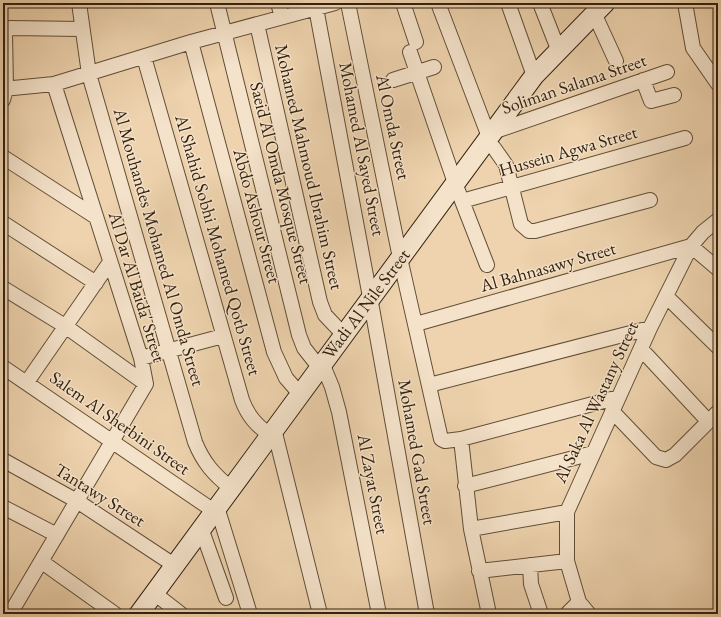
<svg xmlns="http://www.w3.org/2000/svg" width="721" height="617" viewBox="0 0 721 617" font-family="'EB Garamond',serif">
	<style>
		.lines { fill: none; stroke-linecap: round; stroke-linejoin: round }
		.street-casing { stroke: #614e37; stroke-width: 16 }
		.secondary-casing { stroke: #32210f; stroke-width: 21 }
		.street { stroke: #f4e2ca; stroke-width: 14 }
		.secondary { stroke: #f4e2ca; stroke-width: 19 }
		.labels { text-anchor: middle; stroke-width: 3; stroke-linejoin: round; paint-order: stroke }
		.street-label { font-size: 18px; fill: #32210f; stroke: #f4e2ca }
	</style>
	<rect width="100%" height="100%" fill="#eed3ae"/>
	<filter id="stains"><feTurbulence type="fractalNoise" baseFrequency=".005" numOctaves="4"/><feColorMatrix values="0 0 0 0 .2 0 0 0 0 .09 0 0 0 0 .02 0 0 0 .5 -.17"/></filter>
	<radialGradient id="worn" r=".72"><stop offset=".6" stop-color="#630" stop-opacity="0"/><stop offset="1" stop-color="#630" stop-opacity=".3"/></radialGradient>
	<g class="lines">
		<g class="street-casing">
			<path id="street" d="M79 3 89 74 195 442C203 462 214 475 231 488
				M217 3 299 335 304 348 319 367
				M278 3 282 17
				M348 3 400 258 441 439 445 441 461 439 619 397
				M403 3 416 42
				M438 3 489 137
				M508 3 534 76
				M540 3 558 49
				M685 3 693 48 718 84
				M316 8 370 297 427 614
				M594 13 616 61
				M257 24 320 302 325 315 343 334
				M191 42 274 352 286 378 300 394
				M410 52 455 183 487 265
				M144 57 242 400C248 416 256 425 270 435
				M393 80 434 67
				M643 80 651 101 674 95
				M3 89 54 84 191 42 335 3
				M3 100 6 89 5 32 10 28 82 29
				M493 132 667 72
				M486 141 494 148 506 165 521 224 529 231H535L650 200
				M3 157 96 217
				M462 201 685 138
				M3 223 96 283
				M3 288 65 326 146 384
				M666 296 718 347
				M416 324 691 246 718 269
				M641 349 708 421
				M141 358 223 336
				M322 363 332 387 339 412 379 614
				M3 367 214 511
				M27 382 110 262
				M429 385 650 328
				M612 411 656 457 666 460 675 455 718 412
				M274 429 320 614
				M461 439 471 529 489 614
				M3 460 77 501 174 565
				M465 486 593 453
				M3 507 57 535
				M217 507 250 614
				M201 528 226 598
				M471 529 567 512
				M42 562 115 614
				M530 565 531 584 541 614
				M479 571 567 561
				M154 593 181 614
				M10 614 146 384 141 358 54 84
				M567 614 579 602
				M589 614 579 602 567 561V512L650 328 691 246 703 232 718 220"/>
		</g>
		<g class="secondary-casing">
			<path id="secondary" d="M139 614 534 76 605 3"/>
		</g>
		<use href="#street" class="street"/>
		<use href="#secondary" class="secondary"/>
	</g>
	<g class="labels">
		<g class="street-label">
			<text transform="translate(574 84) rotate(-19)" y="6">Soliman Salama Street</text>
			<text transform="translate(393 127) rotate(78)" y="6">Al Omda Street</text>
			<text transform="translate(362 149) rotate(79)" y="6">Mohamed Al Sayed Street</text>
			<text transform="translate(568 151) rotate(-16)" y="6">Hussein Agwa Street</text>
			<text transform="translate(309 167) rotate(77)" y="6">Mohamed Mahmoud Ibrahim Street</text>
			<text transform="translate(281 183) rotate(76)" y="6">Saeid Al Omda Mosque Street</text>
			<text transform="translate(257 216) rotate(75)" y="6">Abdo Ashour Street</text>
			<text transform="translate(218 245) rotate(74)" y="6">Al Shahid Sobhi Mohamed Qotb Street</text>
			<text transform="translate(159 247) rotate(74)" y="6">Al Mouhandes Mohamed Al Omda Street</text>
			<text transform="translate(548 267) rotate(-16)" y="6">Al Bahnasawy Street</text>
			<text transform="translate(137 287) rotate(73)" y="6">Al Dar Al Baida' Street</text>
			<text transform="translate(366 304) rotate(-53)" y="6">Wadi Al Nile Street</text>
			<text transform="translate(596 402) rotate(-65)" y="6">Al Saka Al Wastany Street</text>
			<text transform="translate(120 423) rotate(35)" y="6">Salem Al Sherbini Street</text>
			<text transform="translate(417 452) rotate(80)" y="6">Mohamed Gad Street</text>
			<text transform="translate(373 484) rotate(79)" y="6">Al Zayat Street</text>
			<text transform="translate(100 495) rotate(32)" y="6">Tantawy Street</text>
		</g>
	</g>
	<rect width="721" height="617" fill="none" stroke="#eed3ae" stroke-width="16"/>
	<rect x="4" y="4" width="713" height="609" fill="none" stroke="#32210f" stroke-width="2"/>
	<rect x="8" y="8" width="705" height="601" fill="none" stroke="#32210f"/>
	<rect width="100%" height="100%" filter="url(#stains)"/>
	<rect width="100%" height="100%" fill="url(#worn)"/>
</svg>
